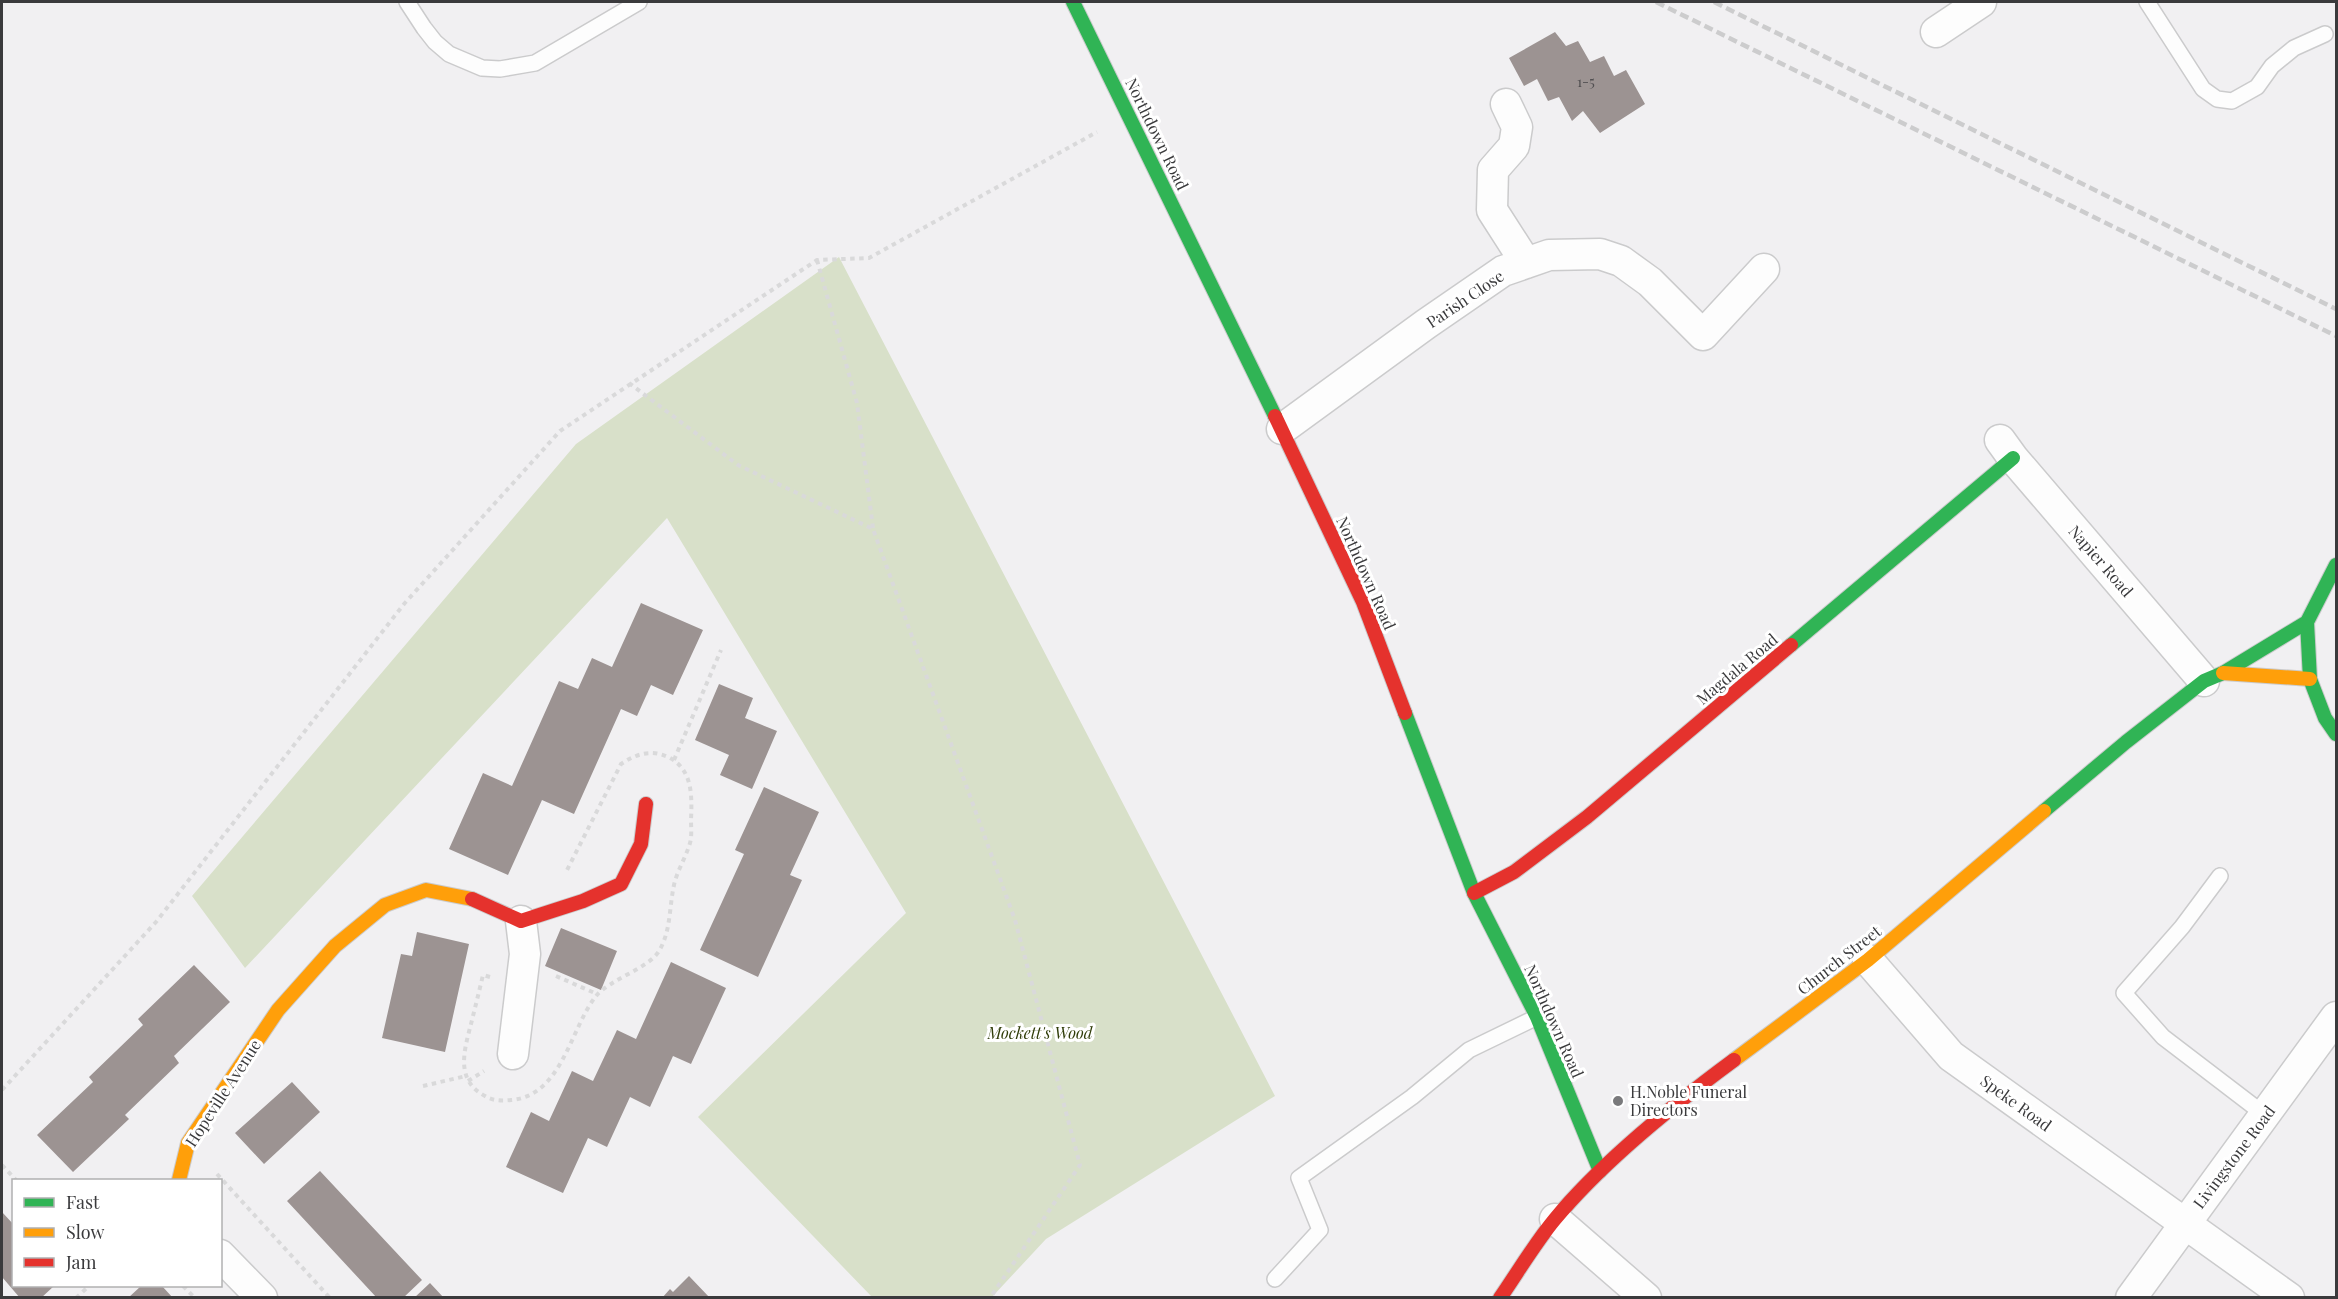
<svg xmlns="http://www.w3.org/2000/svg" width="2338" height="1299" viewBox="0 0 2338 1299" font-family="'Playfair Display',serif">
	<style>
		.green { fill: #d8e0c9 }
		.building { fill: #9c9392 }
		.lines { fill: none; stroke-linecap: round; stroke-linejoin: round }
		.lane-casing { stroke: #cbcbcc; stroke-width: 18 }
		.street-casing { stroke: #cbcbcc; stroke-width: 33 }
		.fast-casing { stroke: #cbcbcc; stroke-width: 16 }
		.slow-casing { stroke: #cbcbcc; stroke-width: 16 }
		.jam-casing { stroke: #cbcbcc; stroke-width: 16 }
		.path { stroke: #d9d9da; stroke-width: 4; stroke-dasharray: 4.5 4.5; stroke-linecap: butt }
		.lane { stroke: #fdfdfd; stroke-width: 15 }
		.street { stroke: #fdfdfd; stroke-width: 30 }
		.fast { stroke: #30b455; stroke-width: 14 }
		.slow { stroke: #ff9f0a; stroke-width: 14 }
		.jam { stroke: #e5322d; stroke-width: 14 }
		.rail { stroke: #cccccd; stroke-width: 4.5; stroke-dasharray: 9 4.5; stroke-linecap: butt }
		.poi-dot { fill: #7a7a7c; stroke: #fff; stroke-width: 2 }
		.labels { text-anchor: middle; stroke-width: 6; stroke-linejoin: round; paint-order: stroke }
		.number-label { font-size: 14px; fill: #525052 }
		.street-label { font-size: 16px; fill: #3a3a3c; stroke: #fff }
		.park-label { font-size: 16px; font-style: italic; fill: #303d09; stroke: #fff }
		.poi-label { font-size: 16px; fill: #3a3a3c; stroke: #fff; text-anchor: start }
	</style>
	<rect width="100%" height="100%" fill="#f1f0f2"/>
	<path class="green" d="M839 257 1275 1096 1046 1239 992 1297H872L698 1117 906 913 667 518 245 968 192 896 576 444Z"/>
	<path class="building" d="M1555 32 1566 46 1578 41 1590 62 1604 56 1614 76 1626 70 1645 104 1600 133 1583 111 1572 121 1559 97 1548 101 1537 79 1524 86 1509 58Z
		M641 603 703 630 673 695 651 685 637 716 621 709 574 814 542 800 508 875 449 849 483 773 512 786 559 681 578 689 592 658 612 667Z
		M719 684 753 698 745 718 777 731 752 789 720 775 729 755 695 740Z
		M764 787 819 812 790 875 802 880 758 977 700 950 744 854 735 850Z
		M561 928 617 951 601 990 545 966Z
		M417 932 469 944 445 1052 382 1038 401 954 412 956Z
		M671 962 726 988 691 1064 673 1056 650 1107 630 1097 607 1147 588 1138 563 1193 506 1167 531 1112 549 1121 572 1071 593 1081 617 1030 636 1039Z
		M194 965 230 1002 174 1056 179 1063 125 1115 129 1119 73 1172 37 1135 93 1082 89 1077 143 1025 138 1019Z
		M292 1082 320 1112 264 1164 235 1133Z
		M320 1171 422 1280 403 1298H377L287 1201Z
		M2 1212 14 1225V1286H54L41 1298H20L2 1277Z
		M689 1276 710 1298H662L670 1289 673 1292Z
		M430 1283 444 1298H414Z
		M141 1286H162L173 1298H128Z"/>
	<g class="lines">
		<g class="lane-casing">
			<path id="lane" d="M407 2 424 28 435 42 449 54 482 68 500 69 535 63 639 2
				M2147 2 2203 89 2217 99 2232 101 2257 87 2272 66 2294 48 2325 34
				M2220 876 2182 927 2124 993 2163 1037 2265 1115
				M1275 1279 1320 1230 1299 1178 1412 1097 1469 1050 1537 1017"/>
		</g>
		<g class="street-casing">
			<path id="street" d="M1936 32 1981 2
				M1506 104 1517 127 1514 146 1493 170 1492 210 1526 263
				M1282 429 1426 324 1503 271 1549 255 1600 254 1621 261 1650 282 1703 335 1764 269
				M2000 440 2013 458 2204 681
				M1868 960 1951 1056 2289 1298
				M513 1054 525 954 521 921
				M1555 1219 1646 1298
				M220 1255 262 1298
				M2131 1298 2336 1017"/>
		</g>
		<g class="fast-casing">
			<path id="fast" d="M1073 2 1275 416
				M2307 622 2310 679 2325 718 2336 734
				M1791 645 2013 458
				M1405 713 1474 893 1537 1017 1600 1171
				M2044 811 2126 742 2204 681 2223 673 2307 622 2336 565"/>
		</g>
		<g class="slow-casing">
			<path id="slow" d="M2223 673 2310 679
				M1734 1060 1868 960 2044 811
				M179 1180 188 1143 278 1010 335 946 385 905 426 890 472 899"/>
		</g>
		<g class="jam-casing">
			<path id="jam" d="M1275 416 1363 602 1405 713
				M1474 893 1514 872 1587 817 1791 645
				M472 899 521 921 583 901 621 884 641 844 646 804
				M1500 1298C1518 1272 1535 1243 1555 1219 1604 1160 1673 1105 1734 1060"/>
		</g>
		<path class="path" d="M817 260 857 403 873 528
			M629 383 738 465 873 529 1015 920 1080 1165 990 1298
			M674 760 721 650
			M556 976 597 994
			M490 977 483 975C479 992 475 1008 471 1024 464 1051 455 1080 485 1096 493 1101 502 1101 511 1100 562 1096 570 1029 596 996 609 980 649 968 659 951 671 931 669 908 674 885 677 871 686 857 690 843 692 836 691 828 691 820 692 796 693 769 668 757 651 749 636 754 621 764L567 870
			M468 1081 484 1071
			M423 1086 466 1076
			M2 1090 156 922 404 604 560 431 817 260 869 258 1097 132
			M2 1165 16 1180
			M217 1174 330 1298
			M183 1286 195 1298
			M76 1298 89 1286"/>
		<use href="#lane" class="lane"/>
		<use href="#street" class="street"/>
		<use href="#fast" class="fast"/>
		<use href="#slow" class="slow"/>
		<use href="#jam" class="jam"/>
		<path class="rail" d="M1656 2 2336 336
			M1714 2 2336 309"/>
	</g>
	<circle class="poi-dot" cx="1618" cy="1101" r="6"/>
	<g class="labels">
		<g class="number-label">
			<text x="1586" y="87">1-5</text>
		</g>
		<g class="street-label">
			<text transform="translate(1157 134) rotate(64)" y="6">Northdown Road</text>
			<text transform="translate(1465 299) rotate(-34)" y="6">Parish Close</text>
			<text transform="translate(2101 561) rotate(49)" y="6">Napier Road</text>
			<text transform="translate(1366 573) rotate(66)" y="6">Northdown Road</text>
			<text transform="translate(1737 669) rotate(-40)" y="6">Magdala Road</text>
			<text transform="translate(1839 960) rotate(-38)" y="6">Church Street</text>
			<text transform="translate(1554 1021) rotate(66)" y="6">Northdown Road</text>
			<text transform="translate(223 1093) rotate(-57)" y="6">Hopeville Avenue</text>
			<text transform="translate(2016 1103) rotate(36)" y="6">Speke Road</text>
			<text transform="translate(2234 1157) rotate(-53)" y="6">Livingstone Road</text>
		</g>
		<g class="park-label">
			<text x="1040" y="1039">Mockett's Wood</text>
		</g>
		<g class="poi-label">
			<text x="1630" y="1098">H.Noble Funeral<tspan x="1630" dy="18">Directors</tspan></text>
		</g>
	</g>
	<rect width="2338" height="1299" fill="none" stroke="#3a3a3c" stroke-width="6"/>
	<rect x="12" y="1179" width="210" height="108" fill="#ffffff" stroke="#b0b0b1" stroke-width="1.5"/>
	<rect x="24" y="1198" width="30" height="9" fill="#30b455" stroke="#b0b0b1" stroke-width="1.5"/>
	<text x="66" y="1209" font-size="18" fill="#3a3a3c">Fast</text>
	<rect x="24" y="1228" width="30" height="9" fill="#ff9f0a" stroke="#b0b0b1" stroke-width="1.5"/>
	<text x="66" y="1239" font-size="18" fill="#3a3a3c">Slow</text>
	<rect x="24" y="1258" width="30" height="9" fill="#e5322d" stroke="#b0b0b1" stroke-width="1.5"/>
	<text x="66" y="1269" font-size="18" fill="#3a3a3c">Jam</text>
</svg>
